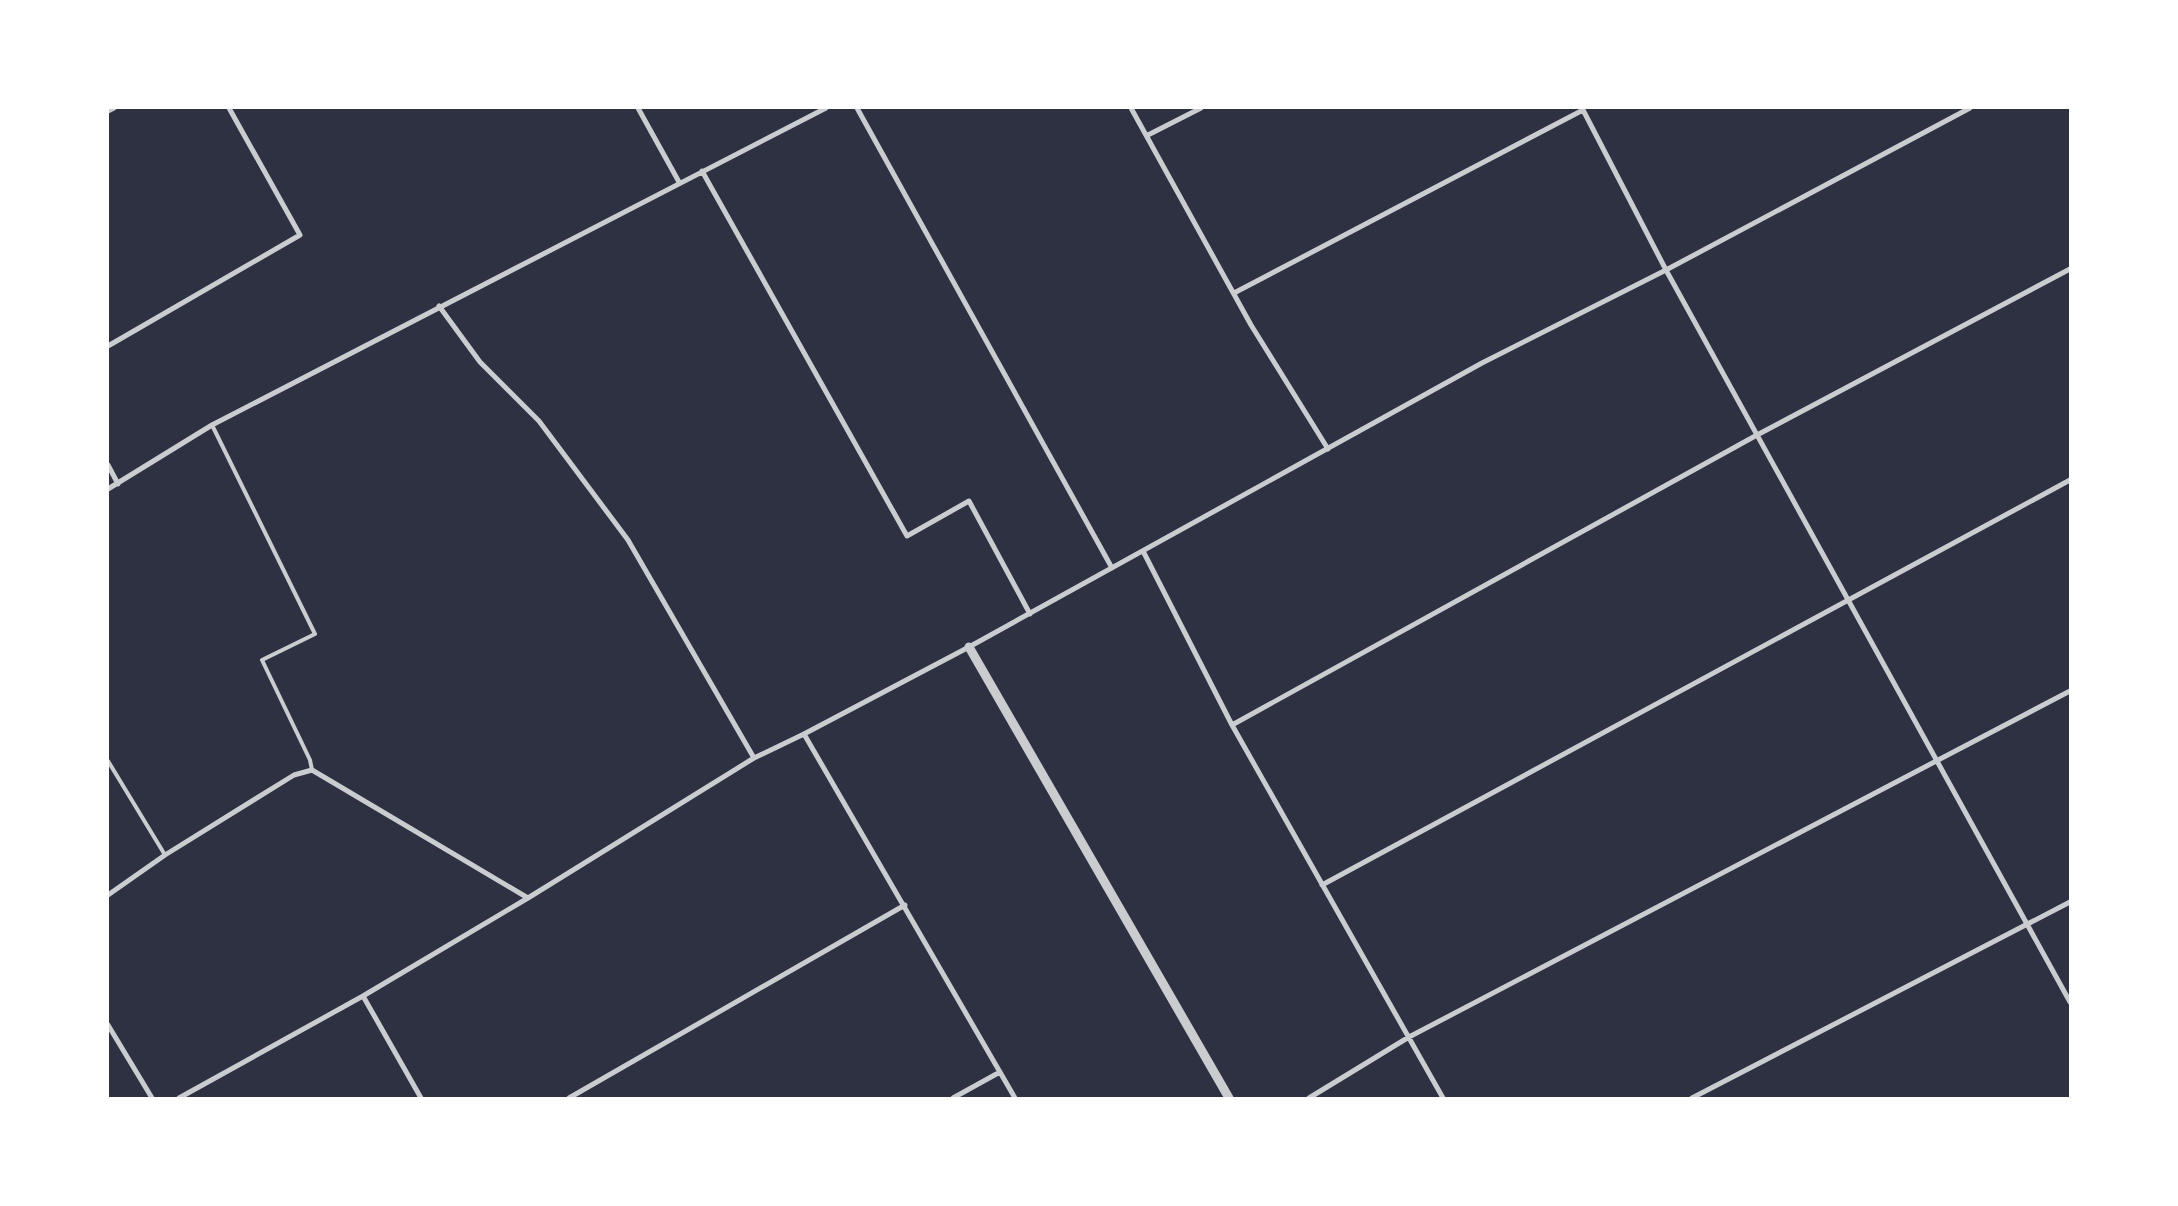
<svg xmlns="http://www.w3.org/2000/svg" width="2178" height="1206" viewBox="0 0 2178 1206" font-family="Lato,sans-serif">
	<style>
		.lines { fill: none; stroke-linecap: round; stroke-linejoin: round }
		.service { stroke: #caccd0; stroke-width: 4 }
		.minor { stroke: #caccd0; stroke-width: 5 }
		.tertiary { stroke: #caccd0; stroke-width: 9 }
	</style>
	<rect width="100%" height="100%" fill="#2d3142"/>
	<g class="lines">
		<path class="service" d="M212 425 315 634 262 660 310 760 312 770
			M108 761 165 855"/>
		<path class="minor" d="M638 108 679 182
			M857 108 1112 568
			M1131 108 1251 325 1328 449
			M1582 108 1666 270 2070 1002
			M108 111 114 108
			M1148 135 1201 108
			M702 171 907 536 969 501 1030 614
			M1234 293 1583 110
			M439 306 480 362 539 421 628 540 754 758
			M108 346 300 235 229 108
			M108 465 118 484
			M108 489 212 425 826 108
			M1143 551 1232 725 1443 1098
			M1232 725 1757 435 2070 269
			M804 734 1015 1098
			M1322 885 2070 480
			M108 895 165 855 294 775 312 770 528 898
			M363 996 421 1098
			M108 1025 152 1098
			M179 1098 363 996 528 898 754 758 804 734 969 647 1482 363 1666 270 1970 108
			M569 1098 905 905
			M953 1098 1000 1072
			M1309 1098 1409 1037 2070 691
			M1692 1098 2070 902"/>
		<path class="tertiary" d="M969 647 1229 1098"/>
	</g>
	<rect width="2178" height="1206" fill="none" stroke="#ffffff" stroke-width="218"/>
</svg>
